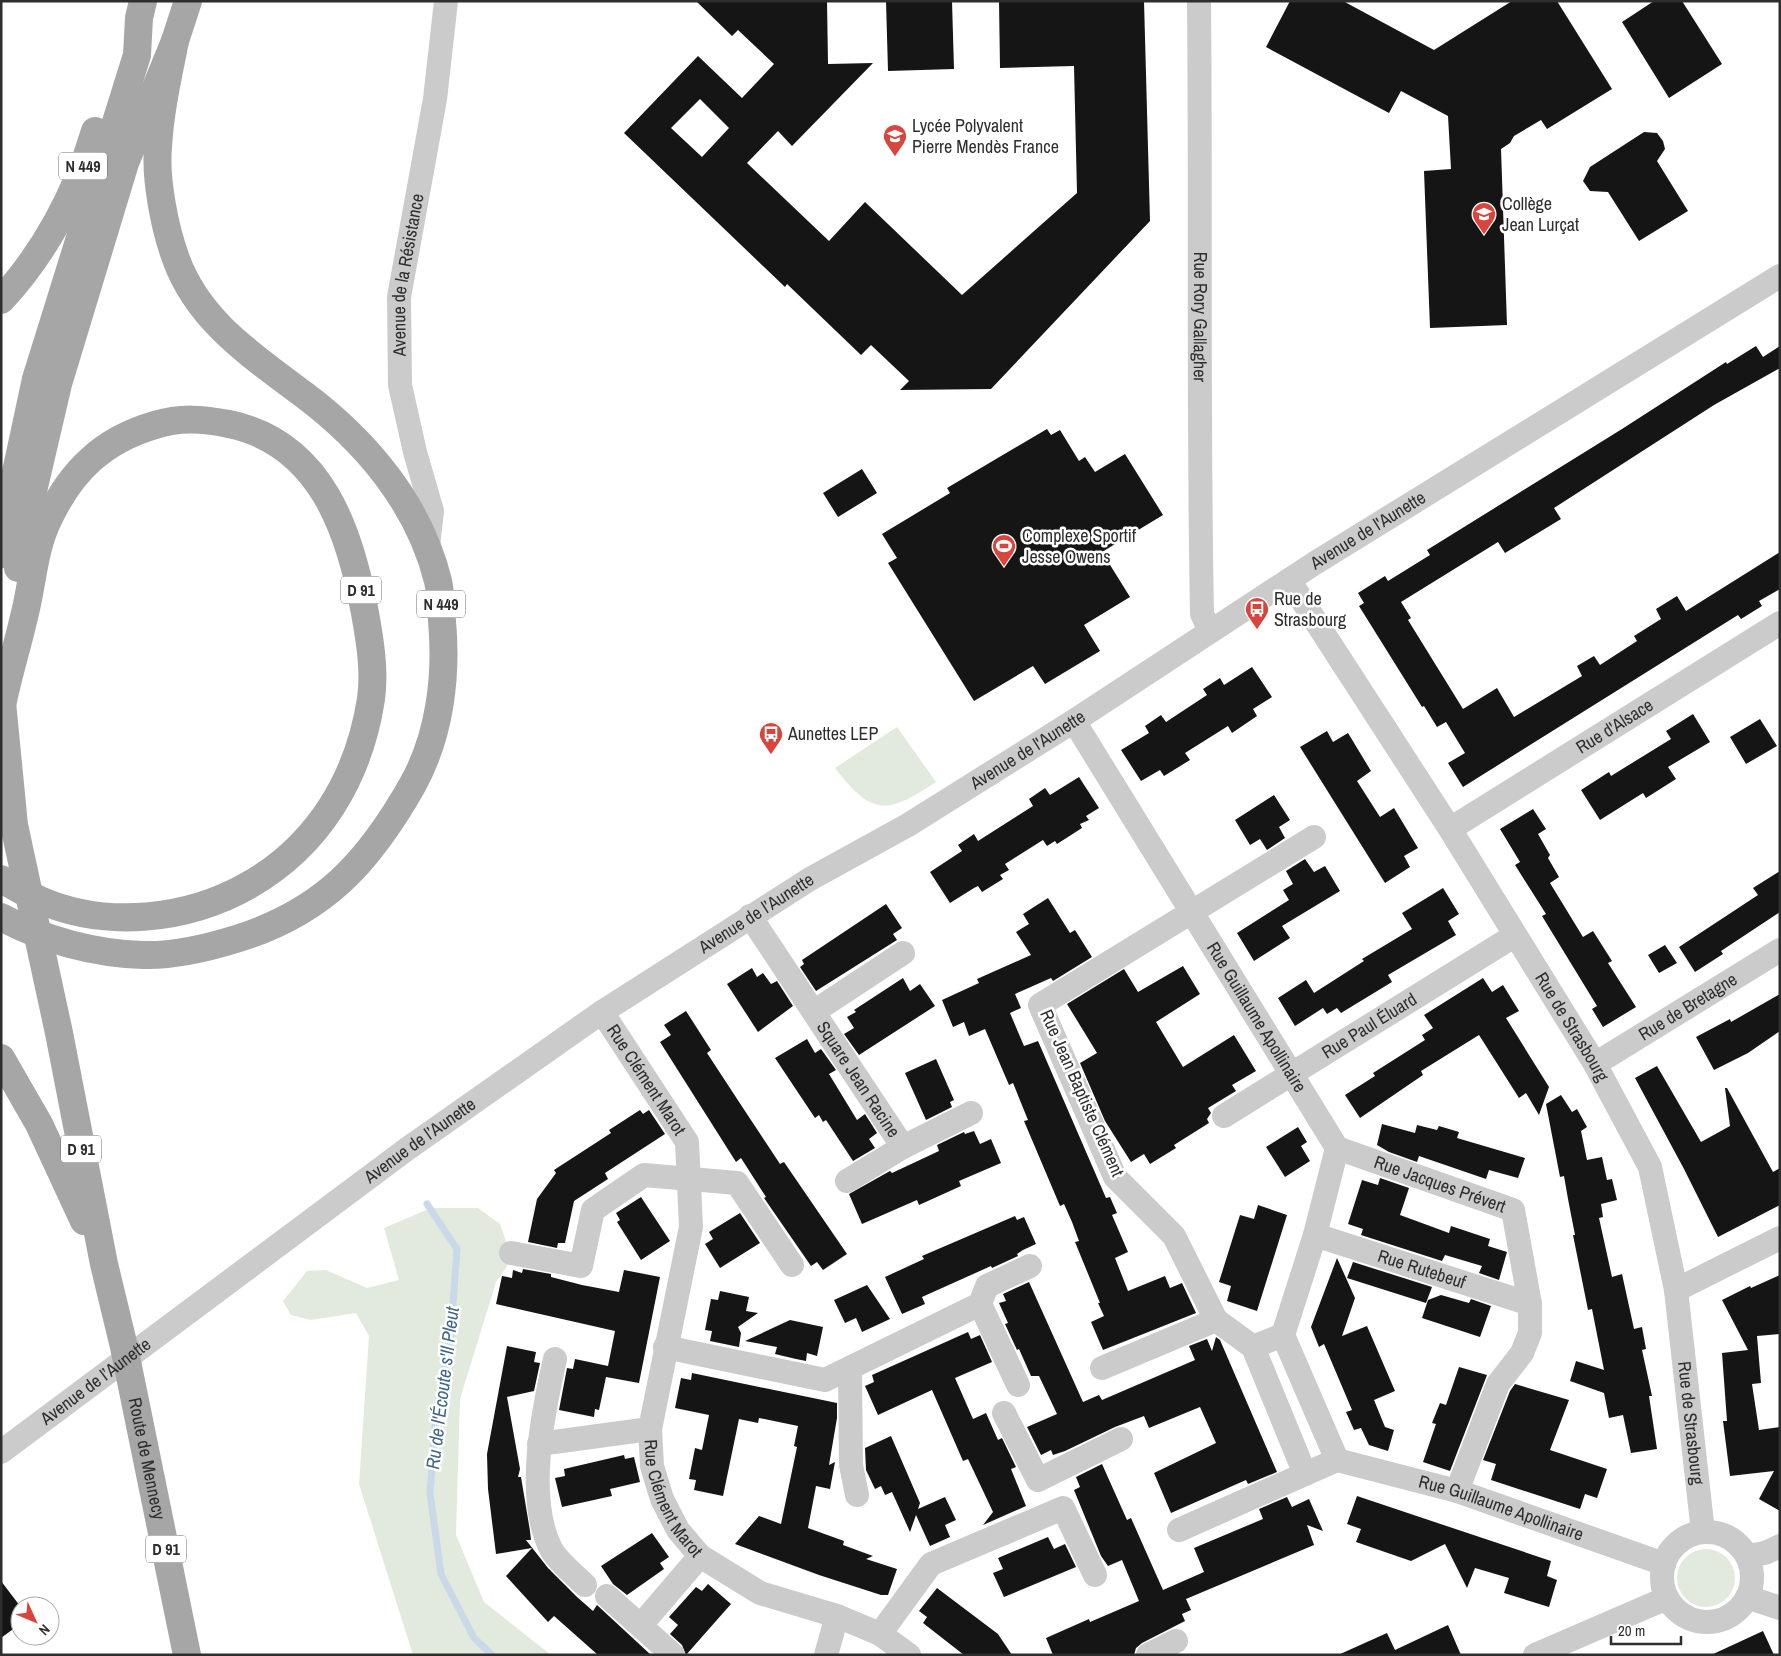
<svg xmlns="http://www.w3.org/2000/svg" width="1781" height="1656" viewBox="0 0 1781 1656" font-family="'Archivo Narrow',sans-serif">
	<style>
		.green { fill: #e2eadd }
		.lines { fill: none; stroke-linecap: round; stroke-linejoin: round }
		.stream { stroke: #cad9e9; stroke-width: 7 }
		.building { fill: #151515; fill-rule: evenodd }
		.street { stroke: #cbcbcb; stroke-width: 24 }
		.primary { stroke: #a6a6a6; stroke-width: 28 }
		.labels { text-anchor: middle; stroke-width: 5; stroke-linejoin: round; paint-order: stroke }
		.shield { fill: #fff; stroke: #6d6d6d; stroke-width: 1 }
		.shield-label { font-size: 16px; font-weight: bold; fill: #2e2e2e }
		.poi-label { font-size: 18px; fill: #2e2e2e; stroke: #fff; text-anchor: start }
		.street-label { font-size: 18px; fill: #2e2e2e; stroke: #fff }
		.water-label { font-size: 19px; font-style: italic; fill: #42658a; stroke: #fff }
	</style>
	<rect width="100%" height="100%" fill="#fff"/>
	<path class="green" d="M897 727 936 782C887 815 872 816 835 768Z
		M431 1208H478L500 1224 512 1259 496 1282 460 1399 456 1535 484 1602 551 1655H413L359 1484 369 1336 356 1313 311 1320 291 1315 283 1301 307 1271 326 1270 367 1288 399 1280 384 1228Z
		M1677 1578a29 29 0 1 1 58 0a29 29 0 1 1-58 0Z"/>
	<g class="lines">
		<path class="stream" d="M427 1204 457 1249 450 1344 436 1412 430 1493 441 1574 474 1638 492 1655"/>
	</g>
	<path class="building" d="M696 1H827L828 64 873 63 792 146 778 131 747 163 829 241 865 202 962 295 1077 193 1074 66 1000 68 999 1H1144L1150 221 991 389 900 390 909 381 871 345 861 355 787 284 785 287 624 133 698 56 742 98 774 64 738 30 732 36ZM700 99 729 128 702 157 671 128Z
		M886 1H952L954 69 888 71Z
		M1290 1H1343L1434 50 1512 1H1557L1612 89 1547 129 1541 120 1514 136 1510 143 1501 149 1507 325 1430 328 1424 171 1451 169 1448 116 1401 91 1389 113 1266 47Z
		M1654 1H1682L1722 64 1669 98 1622 22Z
		M1644 132 1657 133 1663 141 1665 149 1657 161 1688 211 1639 241 1608 192 1590 191 1583 181 1590 167Z
		M1756 346 1763 357 1780 346V368L1714 405 1554 508 1561 519 1505 553 1498 542 1401 602 1411 618 1408 620 1463 709 1497 688 1514 717 1582 676 1577 666 1594 656 1600 665 1637 641 1634 636 1661 619 1656 609 1677 596 1686 611 1780 552V589L1759 601 1762 606 1741 619 1738 615 1463 787 1448 763 1465 753 1446 722 1437 727 1424 706 1422 707 1359 606 1364 603 1358 593 1385 576 1388 581 1430 555 1427 550 1622 429 1726 362 1727 364Z
		M1047 429 1051 435 1060 430 1079 461 1085 457 1095 472 1125 454 1163 515 1102 552 1130 597 1084 625 1100 651 1045 684 1033 666 974 701 888 563 897 558 882 534 950 493 947 488Z
		M862 469 877 493 838 517 823 493Z
		M1252 667 1272 697 1253 709 1257 716 1232 733 1228 726 1185 753 1190 760 1164 776 1160 770 1141 781 1121 750 1149 733 1145 726 1161 715 1166 722 1207 695 1203 689 1220 678 1224 685Z
		M1693 714 1710 742 1668 767 1676 779 1646 798 1643 793 1600 820 1581 790 1609 772 1611 776 1671 739 1666 731Z
		M1760 719 1777 746 1746 764 1730 737Z
		M1327 731 1333 742 1348 733 1371 771 1357 781 1380 817 1394 808 1418 848 1404 856 1410 867 1385 883 1300 747Z
		M1079 777 1099 808 1086 816 1089 820 1080 824 1082 828 1057 844 1055 841 1047 846 1043 840 1005 864 1009 870 1000 875 1003 879 982 892 978 886 974 888 950 903 930 872 962 851 958 845 974 834 978 841 1033 806 1029 799 1045 788 1050 795Z
		M1274 795 1290 820 1279 827 1285 838 1267 850 1260 839 1250 845 1235 820Z
		M1533 809 1546 829 1538 834 1550 855 1548 858 1559 877 1550 883 1583 937 1593 931 1612 961 1608 963 1636 1007 1603 1027 1592 1009 1597 1006 1542 916 1546 914 1515 865 1520 862 1500 829Z
		M1305 859 1314 872 1325 866 1340 891 1282 926 1290 938 1254 961 1237 933 1289 900 1283 890 1293 884 1286 871Z
		M1780 871V912L1721 951 1723 954 1695 972 1679 947 1758 895 1753 888Z
		M1443 888 1459 914 1448 921 1456 935 1388 975 1392 982 1341 1013 1337 1008 1327 1014 1323 1008 1295 1026 1278 998 1306 980 1314 993 1364 961 1362 959 1412 929 1402 913Z
		M1048 898 1070 933 1075 930 1092 957 1053 981 1051 978 1015 994 1021 1008 1010 1013 1024 1046 1038 1041 1106 1198 1110 1197 1117 1213 1112 1215 1128 1252 1115 1258 1128 1291 1165 1276 1170 1288 1182 1283 1196 1313 1103 1350 1091 1322 1104 1316 1098 1303H1100L1075 1242 1079 1241 1072 1222 1064 1204 1060 1206 1024 1121 1028 1120 1013 1083 1009 1085 985 1029 969 1036 964 1022 953 1027 942 1000 979 983 977 979 1031 955 1016 932 1029 924 1023 914Z
		M886 904 902 928 893 934 897 940 816 991 800 967 804 964 802 960Z
		M1665 945 1677 963 1659 973 1648 955Z
		M1183 966 1200 994 1156 1022 1183 1067 1234 1035 1256 1071 1232 1085 1236 1091 1208 1108 1211 1113 1207 1119 1209 1123 1174 1145 1176 1148 1150 1164 1144 1154 1131 1162 1105 1121 1080 1063 1097 1053 1067 1004 1124 969 1138 992Z
		M752 968 757 977 763 973 771 984 777 981 793 1006 758 1032 727 984Z
		M903 978 910 991 920 984 935 1006 859 1055 844 1034 854 1028 847 1017 856 1012 854 1010Z
		M1483 978 1492 992 1503 985 1519 1011 1506 1018 1549 1087 1539 1115 1526 1093 1519 1098 1479 1035 1421 1071 1423 1075 1360 1118 1345 1095 1375 1076 1373 1073 1425 1040 1422 1035 1433 1028 1424 1015Z
		M1780 994V1031L1748 1053 1714 1070 1696 1037 1730 1019 1731 1022Z
		M686 1011 711 1050 707 1053 743 1108 780 1164 784 1162 847 1254 823 1270 817 1262 811 1266 764 1198 766 1197 741 1158 736 1162 660 1042 671 1035 664 1025Z
		M807 1039 815 1053 821 1049 836 1070 829 1074 857 1120 865 1114 877 1133 869 1139 875 1148 853 1161 826 1120 823 1122 819 1115 815 1118 775 1058Z
		M936 1059 954 1100 950 1102 952 1107 926 1120 905 1073Z
		M1657 1066 1701 1142 1730 1126 1725 1088H1727L1773 1172 1780 1168V1205L1718 1237 1684 1169 1635 1078Z
		M1561 1095 1572 1112 1577 1109 1587 1127 1581 1131 1587 1160 1602 1157 1607 1180 1612 1179 1617 1200 1601 1204 1603 1217 1599 1218 1612 1277 1622 1274 1634 1329 1642 1327 1646 1349 1642 1350 1652 1396H1649L1657 1449 1631 1453 1623 1415 1609 1418 1604 1393 1570 1381 1576 1361 1604 1370 1592 1309 1588 1310 1573 1235H1575L1568 1199 1564 1176 1560 1177 1546 1104Z
		M640 1110 643 1114 649 1110 665 1134 605 1173 608 1179 574 1201 565 1243H558L557 1248 528 1242 537 1199 556 1173 554 1170 611 1133 609 1130Z
		M1382 1124 1415 1133 1417 1125 1437 1130 1439 1126 1459 1132 1457 1138 1525 1158 1518 1178 1489 1170 1486 1179 1419 1156 1417 1162 1389 1152 1377 1145Z
		M1298 1127 1307 1142 1301 1146 1310 1161 1285 1177 1266 1147Z
		M974 1131 980 1144 991 1139 1001 1163 959 1181 961 1186 919 1205 917 1200 862 1224 849 1194 890 1171 892 1173 939 1151 937 1145 964 1132 965 1134Z
		M1380 1178 1409 1188 1400 1215 1449 1233 1451 1226 1490 1239 1488 1246 1507 1252 1499 1280 1479 1273 1482 1266 1445 1255 1442 1261 1361 1235 1363 1229 1348 1224 1362 1180 1378 1185Z
		M641 1197 670 1241 641 1260 617 1222 620 1220 616 1213Z
		M1258 1205 1287 1215 1257 1311 1227 1301 1231 1286 1219 1282 1240 1215 1254 1219Z
		M740 1213 760 1243 720 1268 705 1244 713 1239 709 1232Z
		M1015 1216 1017 1220 1024 1217 1036 1244 1023 1250 1017 1254 1018 1256 992 1268 991 1266 922 1297 925 1304 902 1314 885 1277 924 1259 922 1256Z
		M1337 1258 1355 1298 1342 1336 1367 1326 1395 1391 1374 1400 1385 1427 1394 1430 1388 1451 1369 1445 1361 1428 1354 1430 1346 1412 1352 1410 1324 1344 1319 1347 1311 1327Z
		M1353 1262 1432 1287 1426 1303 1347 1278Z
		M523 1269 551 1274V1277L582 1285 619 1292 624 1270 660 1277 639 1383 606 1377 599 1410 595 1409 594 1417 559 1410 567 1368 573 1369 575 1359 608 1366 615 1331 496 1304 502 1276 512 1278 513 1270 522 1273Z
		M1780 1275V1334L1757 1336 1761 1383 1752 1384 1759 1430 1780 1427V1511L1759 1499 1774 1471 1730 1476 1723 1421H1727L1722 1353 1748 1350 1722 1300 1750 1286 1751 1288Z
		M1029 1282 1083 1402 1099 1395 1102 1400 1195 1360 1189 1346 1207 1339 1212 1351 1216 1337 1220 1340 1277 1472 1248 1484 1246 1480 1171 1513 1154 1473 1216 1443 1200 1407 1149 1428 1144 1416 1115 1427 1065 1451 1053 1455 1051 1450 1041 1455 1027 1427 1057 1414 1039 1376H1031L1019 1349 1017 1350 1005 1324 1008 1323 999 1303 1006 1301 1003 1294Z
		M867 1285 890 1319 862 1332 856 1318 845 1323 834 1300Z
		M720 1291 749 1297 746 1311 758 1313 738 1327 741 1333 739 1347 710 1341 712 1331 705 1330 711 1299 718 1300Z
		M1441 1295 1469 1303 1471 1299 1491 1306 1480 1337 1422 1318 1428 1300Z
		M790 1320 823 1327 817 1356 807 1353 806 1361 796 1359 775 1354 777 1347 745 1341Z
		M968 1332 971 1339 980 1335 992 1362 955 1378 973 1419 986 1413 998 1440 1002 1438 1016 1467 1011 1469 1026 1506 983 1525 993 1512 968 1459 963 1461 932 1390 878 1415 865 1386 874 1382 872 1375Z
		M507 1346 536 1352 534 1362 540 1363 534 1391 507 1397 520 1469 518 1477H521L530 1531 531 1540H526L548 1568 577 1597 593 1611 597 1605 651 1655H598L554 1616 548 1622 506 1576 532 1548 496 1554 488 1489 487 1454Z
		M1459 1367 1487 1375 1450 1471 1423 1462 1436 1424 1432 1423 1440 1403 1446 1405Z
		M692 1373 837 1403V1418L829 1465 835 1462 830 1489 816 1486 808 1528 844 1541 843 1545 873 1556 866 1559 897 1569 888 1595H881L819 1575 735 1544 759 1516 781 1524 797 1447 794 1446 798 1426 759 1418 758 1423 739 1419 723 1496 694 1490 696 1480 689 1479 695 1448 702 1450 709 1415 675 1408 681 1378 691 1380Z
		M1515 1384 1569 1400 1550 1450 1607 1469 1597 1498 1585 1494 1580 1509 1491 1480 1496 1464 1483 1460 1510 1391Z
		M891 1436 920 1503 918 1509 945 1497 956 1520 945 1525 950 1537 930 1546 916 1515 910 1532 892 1492 885 1495 881 1486 875 1489 866 1470 865 1448Z
		M624 1455 625 1459 634 1457 640 1482 610 1489 612 1496 562 1507 555 1478 565 1476 564 1469Z
		M1102 1464 1127 1520 1131 1518 1163 1590 1204 1572 1194 1548 1263 1519 1259 1509 1287 1497 1292 1507 1309 1499 1323 1531 1307 1525 1314 1545 1186 1599 1191 1610 1182 1614 1185 1621 1142 1643 1136 1648 1134 1655H1053L1046 1638 1089 1619 1090 1622 1139 1601 1122 1560 1108 1566 1101 1556 1074 1490 1080 1487 1076 1477Z
		M1357 1496 1551 1561 1547 1576 1557 1580 1549 1607 1504 1593 1509 1578 1475 1568 1467 1588 1445 1544 1411 1561 1356 1542 1361 1529 1347 1524Z
		M652 1533 669 1557 660 1563 664 1569 627 1595 613 1584 601 1566Z
		M1048 1537 1054 1549 1065 1544 1076 1567 1004 1597 993 1573 1003 1569 998 1558Z
		M1 1581 20 1606V1624L1 1638Z
		M708 1584 731 1604 686 1655 682 1645 670 1634 678 1625 669 1617 696 1587 702 1591Z
		M937 1588 998 1634 1012 1655H964L923 1623 927 1617 919 1611Z
		M1448 1625 1461 1655H1338L1387 1633 1395 1650Z
		M1763 1631 1774 1655H1711Z"/>
	<g class="lines">
		<g class="street">
			<path id="s1" d="M1199 1C1201 206 1198 410 1202 614L1210 631"/>
			<path id="s2" d="M428 546 432 511 415 452 400 385 399 297 435 99 446 1"/>
			<path id="s3" d="M1289 580 1450 829 1595 1064 1650 1167 1676 1290 1703 1532"/>
			<path id="s4" d="M1074 721 1337 1148 1315 1235 1283 1335 1337 1460 1305 1474 1253 1347 1283 1335"/>
			<path id="s5" d="M1450 829 1780 623"/>
			<path id="s6" d="M750 916 903 1147"/>
			<path d="M815 1011 903 953"/>
			<path id="s7" d="M602 1012 687 1142 691 1227 650 1429 652 1466 662 1499 678 1530 700 1556 760 1593 837 1616 880 1634 909 1655"/>
			<path id="s8" d="M1595 1064 1780 950"/>
			<path id="s9" d="M1224 1116 1514 936"/>
			<path id="s10" d="M1337 1148 1513 1210 1530 1304V1333L1522 1353 1498 1384 1457 1491"/>
			<path d="M847 1181 903 1147 971 1113"/>
			<path id="s11" d="M1315 1235 1530 1304"/>
			<path d="M511 1253 581 1266 593 1210 644 1175 737 1183 792 1265"/>
			<path d="M1676 1290 1780 1238"/>
			<path d="M980 1304 1018 1385"/>
			<path d="M1216 1320 1174 1236 1115 1177 1040 1005 1314 837"/>
			<path d="M665 1347 825 1380 980 1304 987 1286 1030 1266"/>
			<path d="M555 1359C543 1412 525 1498 551 1549 558 1562 574 1574 585 1585"/>
			<path d="M1102 1368 1216 1320 1253 1347"/>
			<path d="M850 1369 851 1465 857 1495"/>
			<path d="M1004 1413 1038 1480 1121 1439"/>
			<path d="M539 1444 650 1429"/>
			<path id="s12" d="M1 1452 407 1149 602 1012 810 879 908 825 1074 721 1315 563 1780 276"/>
			<path id="s13" d="M1337 1460 1457 1491 1664 1564"/>
			<path d="M1179 1530 1305 1474"/>
			<circle cx="1707" cy="1577" r="45"/>
			<path d="M1747 1556 1765 1553 1780 1546"/>
			<path d="M607 1596 673 1655"/>
			<path d="M1747 1597 1780 1608"/>
			<path d="M641 1625 700 1556"/>
			<path d="M880 1634 931 1564 1063 1508 1095 1575"/>
			<path d="M826 1655 837 1616"/>
			<path d="M1148 1655 1176 1641"/>
			<path d="M1535 1655 1667 1598"/>
		</g>
		<g class="primary">
			<path d="M1 300C45 253 77 192 95 131"/>
			<path d="M2 554 4 528 36 379 137 55 139 18 143 1"/>
			<path d="M18 568 23 534 58 384 125 163 175 41 188 1"/>
			<path id="s14" d="M1 692 14 825 59 1033 104 1264 124 1347 187 1655"/>
			<path d="M1 879C14 886 26 894 40 900 106 929 188 920 249 885 319 845 359 777 371 699 375 671 370 641 365 613 350 531 321 443 229 424 203 419 181 417 155 425 103 440 71 471 48 520 35 547 33 576 27 604 20 637 10 668 3 701"/>
			<path d="M1 917C43 940 97 954 143 955 174 956 207 948 236 939 324 912 369 862 413 784 440 735 447 676 442 621 441 608 441 594 438 581 419 504 366 441 303 394 253 356 199 322 176 259 165 229 155 180 158 147 160 111 168 76 175 41"/>
			<path d="M1 1058 39 1124 84 1221"/>
		</g>
	</g>
	<defs>
		<g id="school-pin" transform="scale(1.25)"><path d="M0 17L-7.5 6A9.5 9.5 0 1 1 7.5 6Z" fill="#d8453d" stroke="#fff"/><path d="M0-5L7-2L0 1L-7-2ZM-4 1L0 2.5L4 1V4Q0 6-4 4Z" fill="#fff"/></g>
		<g id="stadium-pin" transform="scale(1.25)"><path d="M0 17L-7.5 6A9.5 9.5 0 1 1 7.5 6Z" fill="#d8453d" stroke="#fff"/><path d="M0-5a6.5 5 0 1 0 0 10a6.5 5 0 1 0 0-10ZM-3.5-1.8h7v3.6h-7Z" fill="#fff"/></g>
		<g id="bus-pin" transform="scale(1.25)"><path d="M0 17L-7.5 6A9.5 9.5 0 1 1 7.5 6Z" fill="#d8453d" stroke="#fff"/><path d="M-5-6H5V4H4V6H2V4H-2V6H-4V4H-5ZM-3.5-4V0h7V-4ZM-3.5 1.2v1.5H-2V1.2ZM2 1.2v1.5H3.5V1.2Z" fill="#fff"/></g>
	</defs>
	<g fill-rule="evenodd">
		<use href="#school-pin" x="895" y="136"/>
		<use href="#school-pin" x="1484" y="214"/>
		<use href="#stadium-pin" x="1004" y="546"/>
		<use href="#bus-pin" x="1257" y="609"/>
		<use href="#bus-pin" x="771" y="734"/>
	</g>
	<g class="labels">
		<g class="shield">
			<rect x="59" y="152.5" width="48" height="27" rx="4"/>
			<rect x="341" y="576.5" width="40" height="27" rx="4"/>
			<rect x="417" y="590.5" width="48" height="27" rx="4"/>
			<rect x="61" y="1135.5" width="40" height="27" rx="4"/>
			<rect x="146" y="1535.5" width="40" height="27" rx="4"/>
		</g>
		<g class="shield-label">
			<text x="83" y="172">N 449</text>
			<text x="361" y="596">D 91</text>
			<text x="441" y="610">N 449</text>
			<text x="81" y="1155">D 91</text>
			<text x="166" y="1555">D 91</text>
		</g>
		<g class="poi-label">
			<text x="912" y="132">Lycée Polyvalent<tspan x="912" dy="21">Pierre Mendès France</tspan></text>
			<text x="1502" y="210">Collège<tspan x="1502" dy="21">Jean Lurçat</tspan></text>
			<text x="1022" y="542">Complexe Sportif<tspan x="1022" dy="21">Jesse Owens</tspan></text>
			<text x="1274" y="605">Rue de<tspan x="1274" dy="21">Strasbourg</tspan></text>
			<text x="788" y="740">Aunettes LEP</text>
		</g>
		<g class="street-label">
			<text dy="6" stroke="none"><textPath href="#s2" startOffset="276">Avenue de la Résistance</textPath></text>
			<text dy="6" stroke="none"><textPath href="#s1" startOffset="316">Rue Rory Gallagher</textPath></text>
			<text dy="6" stroke="none"><textPath href="#s12" startOffset="1650">Avenue de l'Aunette</textPath></text>
			<text dy="6" stroke="none"><textPath href="#s5" startOffset="194">Rue d'Alsace</textPath></text>
			<text dy="6" stroke="none"><textPath href="#s12" startOffset="1245">Avenue de l'Aunette</textPath></text>
			<text dy="6" stroke="none"><textPath href="#s12" startOffset="928">Avenue de l’Aunette</textPath></text>
			<text dy="6" stroke="none"><textPath href="#s8" startOffset="109">Rue de Bretagne</textPath></text>
			<text dy="6" stroke="none"><textPath href="#s4" startOffset="348">Rue Guillaume Apollinaire</textPath></text>
			<text dy="6" stroke="none"><textPath href="#s9" startOffset="171">Rue Paul Éluard</textPath></text>
			<text dy="6" stroke="none"><textPath href="#s3" startOffset="529">Rue de Strasbourg</textPath></text>
			<text dy="6" stroke="none"><textPath href="#s6" startOffset="196">Square Jean Racine</textPath></text>
			<text dy="6" stroke="none"><textPath href="#s7" startOffset="81">Rue Clément Marot</textPath></text>
			<text transform="translate(1082 1093) rotate(66)" y="6">Rue Jean Baptiste Clément</text>
			<text dy="6" stroke="none"><textPath href="#s12" startOffset="522">Avenue de l’Aunette</textPath></text>
			<text dy="6" stroke="none"><textPath href="#s10" startOffset="109">Rue Jacques Prévert</textPath></text>
			<text dy="6" stroke="none"><textPath href="#s11" startOffset="112">Rue Rutebeuf</textPath></text>
			<text dy="6" stroke="none"><textPath href="#s12" startOffset="118">Avenue de l’Aunette</textPath></text>
			<text dy="6" stroke="none"><textPath href="#s3" startOffset="949">Rue de Strasbourg</textPath></text>
			<text dy="6" stroke="none"><textPath href="#s14" startOffset="781">Route de Mennecy</textPath></text>
			<text dy="6" stroke="none"><textPath href="#s7" startOffset="521">Rue Clément Marot</textPath></text>
			<text dy="6" stroke="none"><textPath href="#s13" startOffset="171">Rue Guillaume Apollinaire</textPath></text>
		</g>
		<g class="water-label">
			<text transform="translate(442 1388) rotate(-83)" y="7">Ru de l'Écoute s'Il Pleut</text>
		</g>
	</g>
	<rect width="1781" height="1656" fill="none" stroke="#2e2e2e" stroke-width="5"/>
	<g transform="translate(35 1621) rotate(134)"><circle r="24" fill="#ffffff" stroke="#ababab"/>
	<path d="M0-4L9 19L0 12L-9 19Z" fill="#d8453d"/>
	<text y="-8" font-size="14" font-weight="bold" text-anchor="middle" fill="#2e2e2e">N</text>
	</g>
	<path d="M1611 1636v8h70v-8" fill="none" stroke="#2e2e2e" stroke-width="2.5"/>
	<text x="1618" y="1636" font-size="15" fill="#2e2e2e" stroke="#ffffff" stroke-width="4" paint-order="stroke">20 m</text>
</svg>
